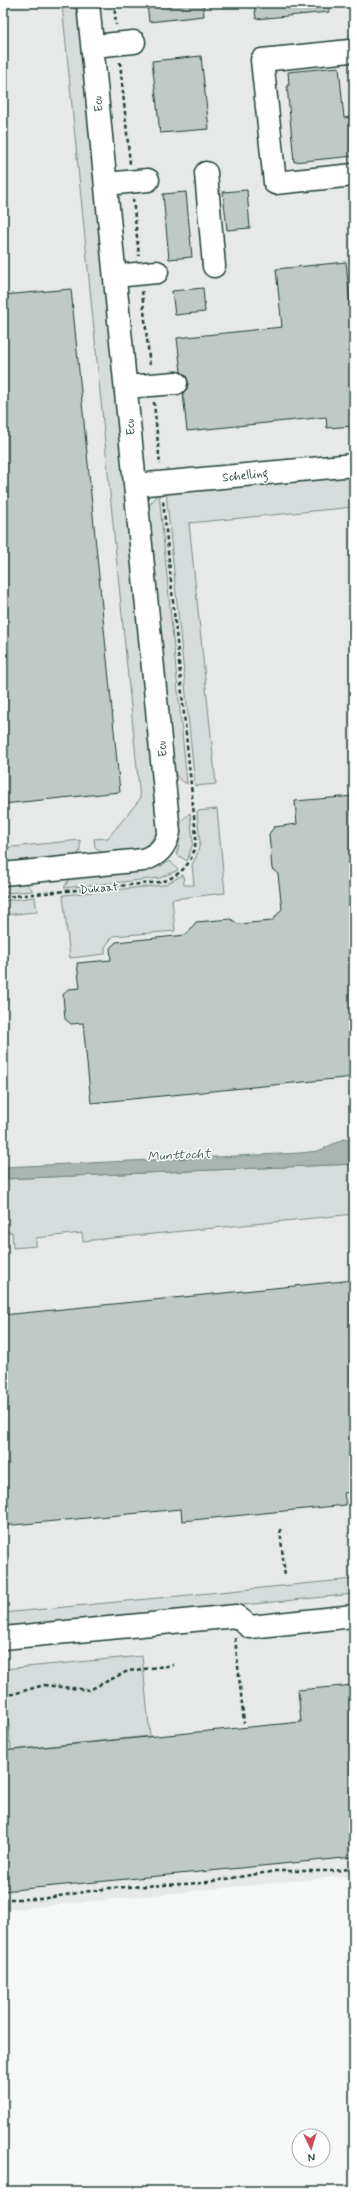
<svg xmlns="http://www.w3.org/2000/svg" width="357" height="2194" viewBox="0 0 357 2194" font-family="Mynerve,sans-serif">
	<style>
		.built { fill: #e6e9e8 }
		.green { fill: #d6dcdb; stroke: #7a8c88 }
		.water { fill: #aab5b1; stroke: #72857f }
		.building { fill: #c0c9c6; stroke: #1f3d34 }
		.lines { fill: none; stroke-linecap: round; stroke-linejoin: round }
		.minor-casing { stroke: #1f3d34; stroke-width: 25 }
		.path { stroke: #1f3d34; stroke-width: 2.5; stroke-dasharray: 4 3; stroke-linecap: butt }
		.minor { stroke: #fff; stroke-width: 22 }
		.labels { text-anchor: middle; stroke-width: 3; stroke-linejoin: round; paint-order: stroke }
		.street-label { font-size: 12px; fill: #1f3d34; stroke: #fff }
		.water-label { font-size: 13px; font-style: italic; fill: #49615a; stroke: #fff }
	</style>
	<rect width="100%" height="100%" fill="#f6f7f7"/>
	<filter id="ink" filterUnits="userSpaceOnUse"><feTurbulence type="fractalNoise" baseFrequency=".025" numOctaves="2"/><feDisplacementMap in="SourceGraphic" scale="8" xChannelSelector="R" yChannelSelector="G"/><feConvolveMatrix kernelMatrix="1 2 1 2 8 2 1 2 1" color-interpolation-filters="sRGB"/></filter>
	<g filter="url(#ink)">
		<path class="built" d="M3 3H353L354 18V1875L3 1910Z"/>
		<path class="green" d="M62 4 74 8 80 16 159 827C148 854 130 851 105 855L95 847 94 839 108 838 140 799Z
			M348 476 354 481V507L189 523 216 784 195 786 166 491Z
			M159 493 187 784 179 779 174 772 148 507Z
			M217 809 225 893 172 899 175 931 113 936 105 947V954L70 958 63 895 164 885 183 875 184 885H194L192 865 197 855 200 843 197 811Z
			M190 813 193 843 187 861 176 854C184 838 172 826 190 813Z
			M80 840V851L76 856 3 865V848Z
			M170 861 178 870 160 878 64 888 69 879 76 874 161 866Z
			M17 880 26 883 33 891 3 893V881Z
			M35 897 37 912 3 915V901Z
			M354 1164V1214L83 1241 82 1233 36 1238V1246L13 1248 12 1232H3V1179Z
			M354 1579V1594L3 1629V1613Z
			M142 1656 150 1736 11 1750 4 1669Z"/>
		<path class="water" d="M354 1137V1164L3 1179V1167L300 1153 318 1151 344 1139Z"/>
		<path class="building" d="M147 3H203L204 16 149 22Z
			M254 3H329V12L256 19Z
			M201 56 209 129 160 133 152 61Z
			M339 67 344 118 350 117 354 156 294 162 287 85H289L288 72Z
			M247 190 250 228 227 230 223 192Z
			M186 192 192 257 169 259 163 194Z
			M346 262 354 344V426L327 428 326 417 187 431 183 393 187 389 188 382 186 376 181 372 177 338 282 327 276 269Z
			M203 288 205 312 175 315 172 291Z
			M71 289 120 792 3 804V295Z
			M354 796V1077L91 1103 83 1023 71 1024 65 1019 63 995 68 989 80 988 77 963 111 960 110 948 116 942 186 935 196 922 231 919 238 924 272 921 282 909 278 874 272 869 269 834 274 827 297 824 295 801Z
			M354 1280V1492L344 1493 346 1505 182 1521 181 1509 3 1526V1315Z
			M354 1685V1857L3 1891V1751L301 1722 298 1690Z"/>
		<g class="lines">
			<g class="minor-casing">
				<path id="minor" d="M93 46 134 42
					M350 51 262 60 275 183 354 175
					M206 173 214 266
					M106 184 148 180
					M115 276 157 272
					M126 387 176 383
					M136 485 354 465
					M3 874 143 860C158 855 165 848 169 832L88 3
					M3 1638 236 1616 250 1627 354 1616"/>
			</g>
			<path class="path" d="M114 3 116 25
				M120 62 130 164
				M133 199 139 256
				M142 291 150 367
				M154 402 160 465
				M3 897 161 882C183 875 196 859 196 836L163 500
				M280 1529 285 1577
				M235 1638 244 1723
				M3 1695 13 1694 44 1685 89 1690 128 1671 174 1665
				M3 1899H40L109 1888 201 1883 276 1871H334L354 1868"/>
			<use href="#minor" class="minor"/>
		</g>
	</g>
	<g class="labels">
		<g class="street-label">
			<text transform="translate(98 104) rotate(-96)" y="4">Ecu</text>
			<text transform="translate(130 427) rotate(-95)" y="4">Ecu</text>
			<text transform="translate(245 475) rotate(-6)" y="4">Schelling</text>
			<text transform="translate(162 749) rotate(-96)" y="4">Ecu</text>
			<text transform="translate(99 888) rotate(-5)" y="4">Dukaat</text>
		</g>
		<g class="water-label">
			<text transform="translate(179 1154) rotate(-3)" y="5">Munttocht</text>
		</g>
	</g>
	<rect width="357" height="2194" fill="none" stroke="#fff" stroke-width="16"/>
	<rect x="8" y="8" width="341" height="2178" fill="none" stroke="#1f3d34" stroke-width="1.5" filter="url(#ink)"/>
	<g transform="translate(311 2148) rotate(176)"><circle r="19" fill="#ffffff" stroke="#a5b1ae"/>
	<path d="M0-3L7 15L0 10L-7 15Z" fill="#d1495b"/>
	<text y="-6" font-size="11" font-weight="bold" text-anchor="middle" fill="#1f3d34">N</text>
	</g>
</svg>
